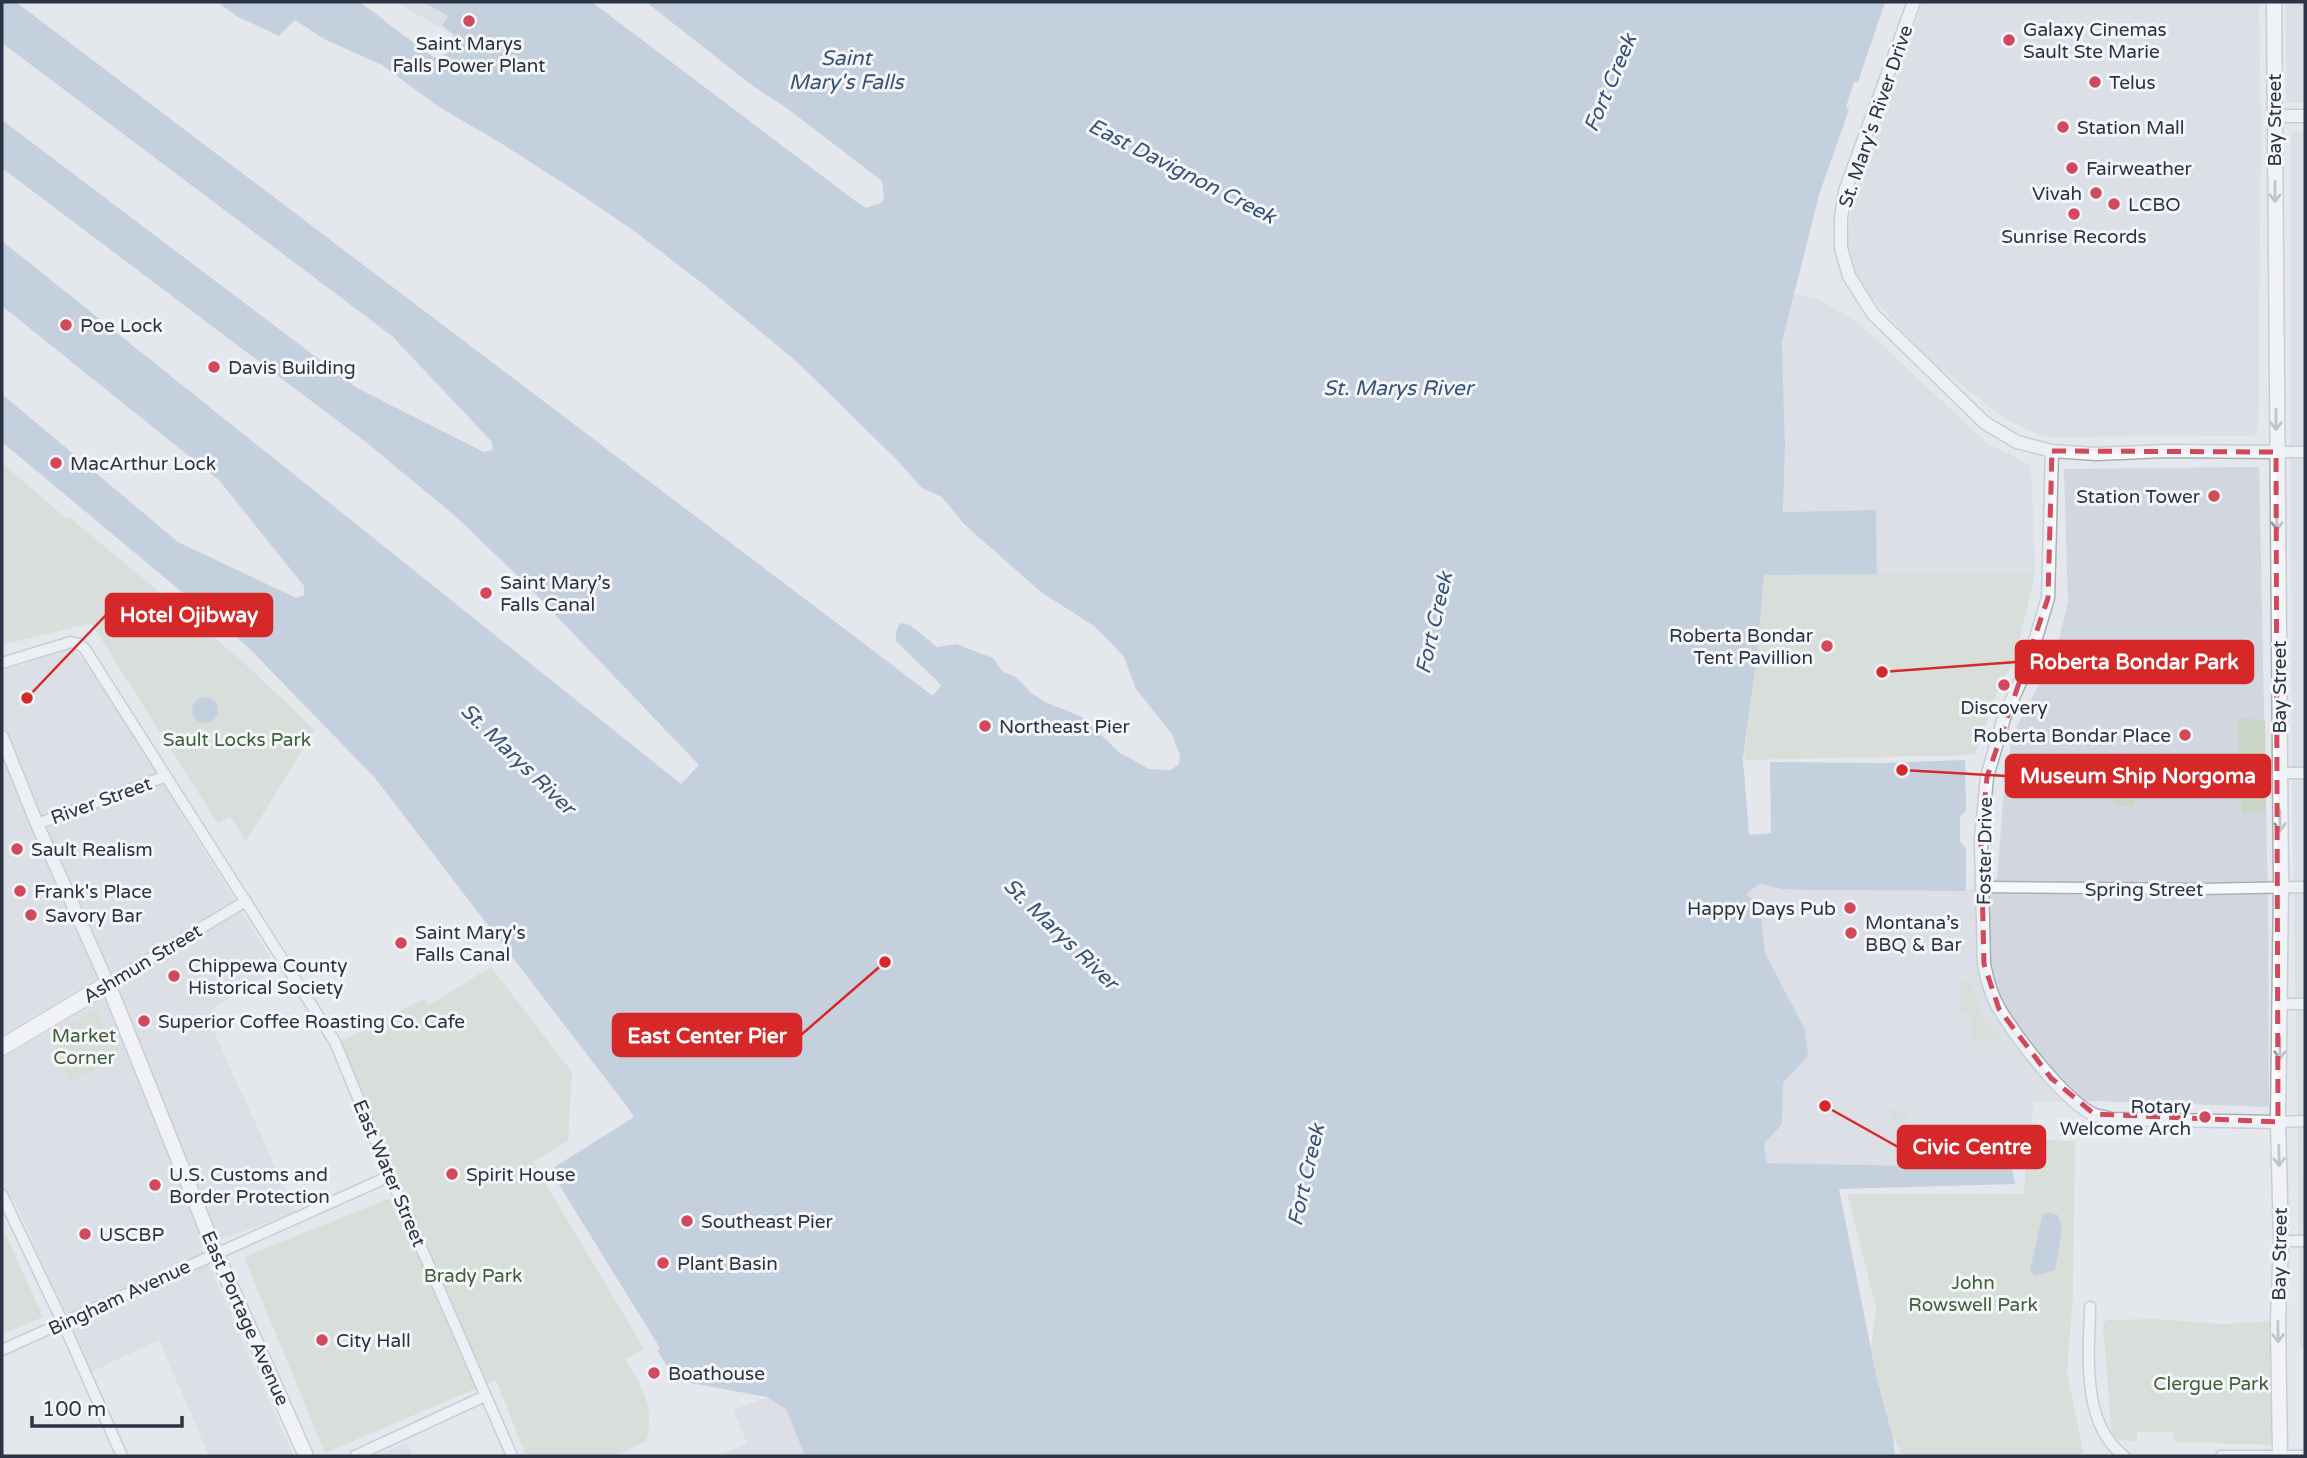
<svg xmlns="http://www.w3.org/2000/svg" width="2307" height="1458" viewBox="0 0 2307 1458" font-family="'Varela Round',sans-serif">
	<style>
		.built { fill: #d2d6de }
		.green { fill: #c9d6c5 }
		.water { fill: #9fb4cc }
		.pier { fill: #e4e7ec }
		.lines { fill: none; stroke-linecap: round; stroke-linejoin: round }
		.minor-casing { stroke: #a9aeb7; stroke-width: 13 }
		.tertiary-casing { stroke: #a9aeb7; stroke-width: 15 }
		.secondary-casing { stroke: #a9aeb7; stroke-width: 17 }
		.primary-casing { stroke: #a3abb8; stroke-width: 18 }
		.minor { stroke: #f7f8fa; stroke-width: 10 }
		.tertiary { stroke: #f7f8fa; stroke-width: 12 }
		.secondary { stroke: #fff; stroke-width: 14 }
		.primary { stroke: #fff; stroke-width: 16 }
		.oneway { stroke: #959aa2 }
		.marked { fill: none; stroke: #d1495b; stroke-width: 5; stroke-dasharray: 14 9; stroke-linejoin: round }
		.poi-dot { fill: #d1495b; stroke: #f4f6f9; stroke-width: 2.5 }
		.labels { text-anchor: middle; stroke-width: 6; stroke-linejoin: round; paint-order: stroke }
		.poi-label { font-size: 19px; fill: #2b3445; stroke: #f4f6f9; text-anchor: start }
		.street-label { font-size: 19px; fill: #2b3445; stroke: #f4f6f9 }
		.park-label { font-size: 19px; fill: #3f6138; stroke: #f4f6f9 }
		.water-label { font-size: 21px; font-style: italic; fill: #34527a; stroke: #f4f6f9 }
		.leader { fill: none; stroke: #d62828; stroke-width: 2.5 }
		.callout-dot { fill: #d62828; stroke: #f4f6f9; stroke-width: 2.5 }
		.callout { fill: #d62828; stroke: #d62828; stroke-width: 2.5 }
		.callout-label { font-size: 21px; text-anchor: middle; font-weight: bold; fill: #fff }
	</style>
	<rect width="100%" height="100%" fill="#e4e7ec"/>
	<path class="built" d="M396 2H423L449 17 442 26H437Z
		M1923 2H2259L2261 131 2258 429 2254 436 2044 437 2007 420 1932 362 1857 282 1847 249 1852 200Z
		M2286 2H2305V103H2286Z
		M2305 131V1346H2300L2292 759 2291 433V132Z
		M1795 294 1820 299 1863 327 1989 445 2014 456 2031 466 2035 574H1877L1876 510 1783 512 1785 447 1782 342Z
		M2259 467 2268 904 2269 1107 2095 1101 2034 1102 2026 1158 2012 1168 1767 1163 1764 1144 1782 1124 1783 1083 1805 1028 1765 953 1760 904 1745 894 1760 884 1782 889 1810 890 1966 891 1997 878 2004 789 2012 736 2056 652 2068 602 2064 469Z
		M66 650 77 653 89 664 277 969 214 1007 208 1019 296 1212 201 1247 294 1456H209L159 1340 91 1372 14 1200 2 1204V671Z
		M767 1397 786 1409 805 1456H718L747 1443 733 1410Z
		M407 1443 413 1456H373Z"/>
	<path class="green" d="M2 463 67 519 69 517 240 659 315 730 246 841 230 817 218 824 91 623 2 645Z
		M1764 574H2035L2014 664 2002 679 1975 755 1744 760 1757 654Z
		M2238 718 2265 720 2266 812 2242 813Z
		M2106 750 2113 762 2116 775 2133 793 2135 799 2133 806 2118 805 2088 773 2087 764Z
		M491 967 572 1072 568 1141 533 1162 644 1349 626 1359C642 1390 656 1406 646 1441L615 1456H526L496 1380 325 1453 244 1257 405 1192 336 1044 425 998 429 1005Z
		M1959 980 1970 981 1984 1019 2004 1041 1972 1042 1970 1014H1960Z
		M97 1009 120 1059 69 1081 50 1035Z
		M1886 1109H1900L1910 1118 1905 1123H1894L1891 1113Z
		M2031 1124 2045 1140 2075 1141 2073 1295 2067 1372 2084 1456H1901L1895 1438H1893L1877 1379 1871 1348 1876 1307 1847 1194H2024L2026 1158 1979 1157 2007 1127 2019 1126 2031 1137Z
		M6 1235 43 1317 2 1334V1237Z
		M2156 1319 2222 1324 2269 1321 2273 1445 2175 1442 2173 1432H2137V1441L2119 1440 2112 1436 2103 1325 2106 1320Z"/>
	<path class="water" d="M2 2H16L933 696 941 685 896 641V632L900 623 910 625 937 647 956 644 993 658 1003 672 1016 677 1030 692 1045 702 1082 717 1120 753 1149 769 1171 770 1179 764 1180 756 1172 734 1136 689 1124 657 1109 641 1094 626 1041 592 964 524 942 497 922 488 897 460 796 361 707 287 634 231 571 188 499 142 439 107 382 65 324 39 295 20 279 36 236 16 218 2H360L432 56 451 33 442 26 448 16 423 2H1885L1858 82H1854L1846 107 1849 109 1819 195 1782 342 1785 447 1783 512 1876 510 1877 574 1764 575 1757 654 1743 759 1749 835 1771 833 1770 762 1882 763 1965 760 1966 811 1960 816V842L1966 848V891L1810 890 1782 889 1760 884 1746 894 1760 904 1765 953 1805 1029 1808 1056 1783 1083 1782 1124 1764 1144 1767 1163 2012 1168 2015 1184 1839 1189 1877 1379 1893 1438 1895 1456H805L786 1409 767 1397 680 1381 678 1384 657 1350 660 1348 550 1170 634 1117 625 1104 375 778 248 647 2 442V394L178 542 296 598 304 595V586L219 480 2 306V241L681 784 699 765 522 580 455 516 367 443 2 168V120L357 388 484 452 493 450 492 442 392 336 2 43Z
		M192 710a13 13 0 1 1 26 0a13 13 0 1 1-26 0Z
		M2048 1212 2058 1215 2062 1229 2055 1270 2035 1276 2030 1270 2042 1216Z"/>
	<path class="pier" d="M592 2H646L753 86 788 109 882 181 884 198 881 203 866 208 858 203Z
		M389 19 432 51 446 33 439 26H442L454 35 450 49 446 54 438 58 432 56 387 23Z"/>
	<g class="lines">
		<g class="minor-casing">
			<path id="minor" d="M2276 452H2305
				M2 663 71 642 79 644 85 649 335 1042 390 1176 512 1456
				M2279 773H2305
				M37 824 166 776
				M1982 887 2199 889 2305 887
				M108 984 246 901
				M2280 1004H2305
				M2278 1122 2305 1121
				M2 1195 63 1323 122 1456
				M2281 1241H2305
				M2090 1307C2089 1356 2081 1423 2124 1456
				M2 1350 390 1176
				M355 1456 485 1396
				M2221 1456H2305"/>
		</g>
		<g class="tertiary-casing">
			<path id="tertiary" d="M1914 2 1845 191 1841 218V248L1849 276 1873 314 1985 423 2017 442 2052 451 2096 454 2166 451 2276 452
				M2274 116H2305
				M2052 451 2048 598 2028 664 2004 718 1987 777 1981 839 1984 964C1987 980 1991 996 2000 1010 2017 1038 2066 1103 2095 1115 2100 1117 2106 1117 2111 1119L2278 1122
				M2 737 37 824 108 984"/>
		</g>
		<g class="secondary-casing">
			<path id="secondary" d="M2274 2 2281 886 2278 1122 2281 1241 2278 1320 2280 1456
				M108 984 216 1253 306 1456"/>
		</g>
		<g class="primary-casing">
			<path id="primary" d="M2 1047 108 984"/>
		</g>
		<use href="#minor" class="minor"/>
		<use href="#tertiary" class="tertiary"/>
		<use href="#secondary" class="secondary"/>
		<use href="#primary" class="primary"/>
	</g>
	<defs><path id="oneway-shaft" d="M-6 0H5M1.5-3L5.5 0L1.5 3" fill="none" stroke-width="1.6" stroke-linecap="round" stroke-linejoin="round" transform="scale(1.75)"/></defs>
	<g class="oneway">
		<use href="#oneway-shaft" transform="translate(2275 192) rotate(90)"/>
		<use href="#oneway-shaft" transform="translate(2276 420) rotate(90)"/>
		<use href="#oneway-shaft" transform="translate(2277 520) rotate(89)"/>
		<use href="#oneway-shaft" transform="translate(2280 821) rotate(89)"/>
		<use href="#oneway-shaft" transform="translate(2280 1049) rotate(91)"/>
		<use href="#oneway-shaft" transform="translate(2279 1156) rotate(89)"/>
		<use href="#oneway-shaft" transform="translate(2278 1332) rotate(89)"/>
	</g>
	<path d="M0 0H2307V1458H0ZM2052 451 2276 452 2278 1122 2094 1114 2051 1078 1999 1009 1984 964 1981 839 1987 777 2048 598Z" fill="#e4e7ec" fill-opacity=".55" fill-rule="evenodd"/>
	<path class="marked" d="M2052 451 2276 452 2278 1122 2094 1114 2051 1078 1999 1009 1984 964 1981 839 1987 777 2048 598Z"/>
	<g class="poi-dot">
		<circle cx="469" cy="21" r="7"/>
		<circle cx="2009" cy="40" r="7"/>
		<circle cx="2095" cy="82" r="7"/>
		<circle cx="2063" cy="127" r="7"/>
		<circle cx="2072" cy="168" r="7"/>
		<circle cx="2096" cy="193" r="7"/>
		<circle cx="2114" cy="204" r="7"/>
		<circle cx="2074" cy="214" r="7"/>
		<circle cx="66" cy="325" r="7"/>
		<circle cx="214" cy="367" r="7"/>
		<circle cx="56" cy="463" r="7"/>
		<circle cx="2214" cy="496" r="7"/>
		<circle cx="486" cy="593" r="7"/>
		<circle cx="1827" cy="646" r="7"/>
		<circle cx="2004" cy="685" r="7"/>
		<circle cx="985" cy="726" r="7"/>
		<circle cx="2185" cy="735" r="7"/>
		<circle cx="17" cy="849" r="7"/>
		<circle cx="20" cy="891" r="7"/>
		<circle cx="1850" cy="908" r="7"/>
		<circle cx="31" cy="915" r="7"/>
		<circle cx="1851" cy="933" r="7"/>
		<circle cx="401" cy="943" r="7"/>
		<circle cx="174" cy="976" r="7"/>
		<circle cx="144" cy="1021" r="7"/>
		<circle cx="2205" cy="1117" r="7"/>
		<circle cx="452" cy="1174" r="7"/>
		<circle cx="155" cy="1185" r="7"/>
		<circle cx="687" cy="1221" r="7"/>
		<circle cx="85" cy="1234" r="7"/>
		<circle cx="663" cy="1263" r="7"/>
		<circle cx="322" cy="1340" r="7"/>
		<circle cx="654" cy="1373" r="7"/>
	</g>
	<g class="labels">
		<g class="poi-label">
			<text x="2023" y="36">Galaxy Cinemas<tspan x="2023" dy="22">Sault Ste Marie</tspan></text>
			<text x="469" y="50" text-anchor="middle">Saint Marys<tspan x="469" dy="22">Falls Power Plant</tspan></text>
			<text x="2109" y="89">Telus</text>
			<text x="2077" y="134">Station Mall</text>
			<text x="2086" y="175">Fairweather</text>
			<text x="2082" y="200" text-anchor="end">Vivah</text>
			<text x="2128" y="211">LCBO</text>
			<text x="2074" y="243" text-anchor="middle">Sunrise Records</text>
			<text x="80" y="332">Poe Lock</text>
			<text x="228" y="374">Davis Building</text>
			<text x="70" y="470">MacArthur Lock</text>
			<text x="2200" y="503" text-anchor="end">Station Tower</text>
			<text x="500" y="589">Saint Mary’s<tspan x="500" dy="22">Falls Canal</tspan></text>
			<text x="1813" y="642" text-anchor="end">Roberta Bondar<tspan x="1813" dy="22">Tent Pavillion</tspan></text>
			<text x="2004" y="714" text-anchor="middle">Discovery</text>
			<text x="999" y="733">Northeast Pier</text>
			<text x="2171" y="742" text-anchor="end">Roberta Bondar Place</text>
			<text x="31" y="856">Sault Realism</text>
			<text x="34" y="898">Frank's Place</text>
			<text x="1836" y="915" text-anchor="end">Happy Days Pub</text>
			<text x="45" y="922">Savory Bar</text>
			<text x="1865" y="929">Montana’s<tspan x="1865" dy="22">BBQ &amp; Bar</tspan></text>
			<text x="415" y="939">Saint Mary's<tspan x="415" dy="22">Falls Canal</tspan></text>
			<text x="188" y="972">Chippewa County<tspan x="188" dy="22">Historical Society</tspan></text>
			<text x="158" y="1028">Superior Coffee Roasting Co. Cafe</text>
			<text x="2191" y="1113" text-anchor="end">Rotary<tspan x="2191" dy="22">Welcome Arch</tspan></text>
			<text x="169" y="1181">U.S. Customs and<tspan x="169" dy="22">Border Protection</tspan></text>
			<text x="466" y="1181">Spirit House</text>
			<text x="701" y="1228">Southeast Pier</text>
			<text x="99" y="1241">USCBP</text>
			<text x="677" y="1270">Plant Basin</text>
			<text x="336" y="1347">City Hall</text>
			<text x="668" y="1380">Boathouse</text>
		</g>
		<g class="street-label">
			<text transform="translate(1875 116) rotate(-71)" y="7">St. Mary's River Drive</text>
			<text transform="translate(2274 120) rotate(-90)" y="7">Bay Street</text>
			<text transform="translate(2279 687) rotate(-90)" y="7">Bay Street</text>
			<text transform="translate(101 800) rotate(-20)" y="7">River Street</text>
			<text transform="translate(1984 851) rotate(-89)" y="7">Foster Drive</text>
			<text x="2144" y="896">Spring Street</text>
			<text transform="translate(142 963) rotate(-31)" y="7">Ashmun Street</text>
			<text transform="translate(390 1173) rotate(67)" y="7">East Water Street</text>
			<text transform="translate(2279 1254) rotate(-89)" y="7">Bay Street</text>
			<text transform="translate(119 1297) rotate(-25)" y="7">Bingham Avenue</text>
			<text transform="translate(246 1318) rotate(66)" y="7">East Portage Avenue</text>
		</g>
		<g class="park-label">
			<text x="237" y="746">Sault Locks Park</text>
			<text x="84" y="1042">Market<tspan x="84" dy="22">Corner</tspan></text>
			<text x="473" y="1282">Brady Park</text>
			<text x="1973" y="1289">John<tspan x="1973" dy="22">Rowswell Park</tspan></text>
			<text x="2211" y="1390">Clergue Park</text>
		</g>
		<g class="water-label">
			<text x="846" y="65">Saint<tspan x="846" dy="24">Mary's Falls</tspan></text>
			<text transform="translate(1610 83) rotate(-67)" y="7">Fort Creek</text>
			<text transform="translate(1182 171) rotate(27)" y="7">East Davignon Creek</text>
			<text x="1398" y="395">St. Marys River</text>
			<text transform="translate(1434 623) rotate(-77)" y="7">Fort Creek</text>
			<text transform="translate(518 759) rotate(44)" y="7">St. Marys River</text>
			<text transform="translate(1061 934) rotate(44)" y="7">St. Marys River</text>
			<text transform="translate(1306 1175) rotate(-77)" y="7">Fort Creek</text>
		</g>
	</g>
	<path class="leader" d="M27 698L106 615M1882 672L2016 662M1902 770L2006 776M885 962L801 1035M1825 1106L1898 1147"/>
	<g class="callout-dot">
		<circle cx="27" cy="698" r="7"/>
		<circle cx="1882" cy="672" r="7"/>
		<circle cx="1902" cy="770" r="7"/>
		<circle cx="885" cy="962" r="7"/>
		<circle cx="1825" cy="1106" r="7"/>
	</g>
	<g class="callout">
		<rect x="106" y="594" width="166" height="42" rx="7"/>
		<rect x="2016" y="641" width="237" height="42" rx="7"/>
		<rect x="2006" y="755" width="264" height="42" rx="7"/>
		<rect x="613" y="1014" width="188" height="42" rx="7"/>
		<rect x="1898" y="1126" width="147" height="42" rx="7"/>
	</g>
	<g class="callout-label">
		<text x="189" y="622">Hotel Ojibway</text>
		<text x="2134" y="669">Roberta Bondar Park</text>
		<text x="2138" y="783">Museum Ship Norgoma</text>
		<text x="707" y="1043">East Center Pier</text>
		<text x="1972" y="1154">Civic Centre</text>
	</g>
	<rect width="2307" height="1458" fill="none" stroke="#2b3445" stroke-width="7"/>
	<path d="M32 1416v10h150v-10" fill="none" stroke="#2b3445" stroke-width="3.5"/>
	<text x="42" y="1416" font-size="21" fill="#2b3445" stroke="#f4f6f9" stroke-width="5" paint-order="stroke">100 m</text>
</svg>
